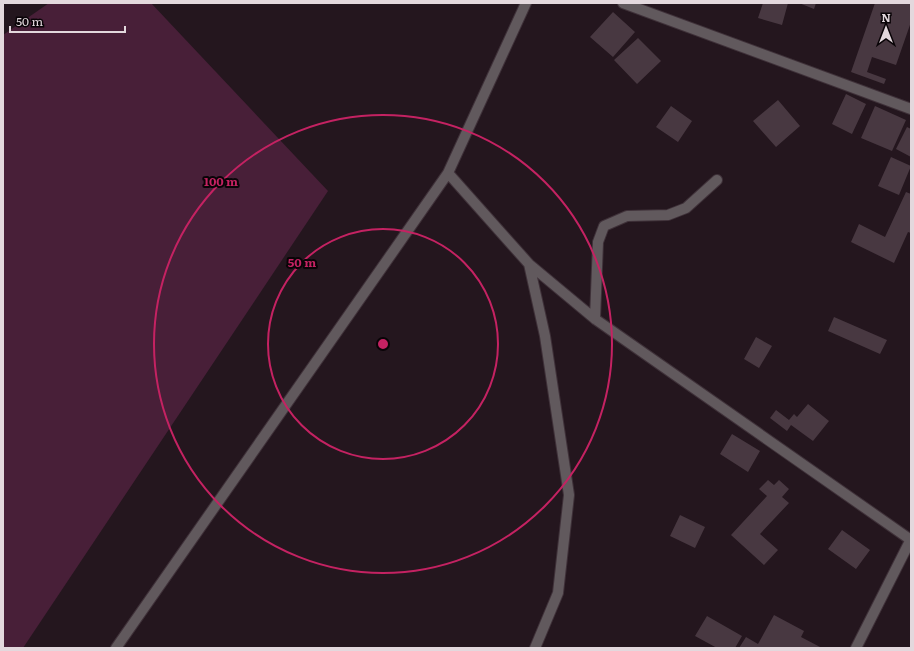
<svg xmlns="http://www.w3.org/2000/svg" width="914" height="651" viewBox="0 0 914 651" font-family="Literata,serif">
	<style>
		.green { fill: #481f38 }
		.building { fill: #483841 }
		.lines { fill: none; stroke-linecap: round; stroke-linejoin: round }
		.minor-casing { stroke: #3f3139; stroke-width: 12 }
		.minor { stroke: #61595d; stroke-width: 10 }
		.ring { fill: none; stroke: #c42262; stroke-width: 2 }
		.centre { fill: #c42262; stroke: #090407; stroke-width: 2 }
		.ring-label { font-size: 12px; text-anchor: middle; font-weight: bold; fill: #c42262; stroke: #090407; stroke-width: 4; stroke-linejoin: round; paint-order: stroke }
	</style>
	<rect width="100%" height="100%" fill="#24161e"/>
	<path class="green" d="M49 3H151L328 191 23 648H3V35Z"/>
	<path class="building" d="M763 3H788L782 25 758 18Z
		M799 3H816L814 9Z
		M875 3H911V22L896 65 872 57 867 72 886 79 884 84 851 72Z
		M613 12 635 32 613 57 590 37Z
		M638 38 661 61 637 84 614 60Z
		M846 94 866 104 852 134 832 124Z
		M778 100 800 126 776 147 753 121Z
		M671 106 692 121 678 142 656 127Z
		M875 106 906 120 892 151 861 138Z
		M907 127 911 129V157L896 149Z
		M891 157 911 166 899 195 878 186Z
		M906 192 911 194V233L908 232 894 263 851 242 859 224 885 237Z
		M834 317 887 340 880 354 828 331Z
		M756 337 772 346 759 368 744 359Z
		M808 404 829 421 813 441 791 425 787 431 770 418 776 410 789 420 794 414 797 417Z
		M732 434 760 451 748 472 720 454Z
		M768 480 774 485 779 480 789 489 782 497 789 503 760 534 778 550 764 565 731 535 767 496 759 489Z
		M680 515 705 527 695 548 670 536Z
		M842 530 870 550 856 569 828 549Z
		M774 615 804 631 801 637 822 648H739L746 637 758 644Z
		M707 616 742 636 735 648H717L695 636Z"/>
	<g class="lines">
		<g class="minor-casing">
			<path id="minor" d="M623 3 911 109
				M448 173 529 264 595 319 911 540
				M529 264 545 336 569 495 558 593 535 648
				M595 319 598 242 604 226 627 216 668 215 686 208 717 180
				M116 648 448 173 526 3
				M856 648 911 539"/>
		</g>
		<use href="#minor" class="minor"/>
	</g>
	<g class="ring">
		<circle cx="383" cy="344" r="115"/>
		<circle cx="383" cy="344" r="229"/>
	</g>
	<circle cx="383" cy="344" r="6" class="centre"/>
	<g class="ring-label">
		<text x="221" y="186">100 m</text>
		<text x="302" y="267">50 m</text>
	</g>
	<rect width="914" height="651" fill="none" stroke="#e3d8dd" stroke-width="8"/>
	<g transform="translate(886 28)" stroke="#090407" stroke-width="3" paint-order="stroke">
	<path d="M0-3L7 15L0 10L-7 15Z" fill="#e3d8dd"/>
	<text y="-6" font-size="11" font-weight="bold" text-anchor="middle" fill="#e3d8dd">N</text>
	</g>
	<path d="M10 26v6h115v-6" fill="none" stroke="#e3d8dd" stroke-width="2"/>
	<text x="16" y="26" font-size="12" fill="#e3d8dd" stroke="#090407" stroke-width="3" paint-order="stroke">50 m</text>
</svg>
